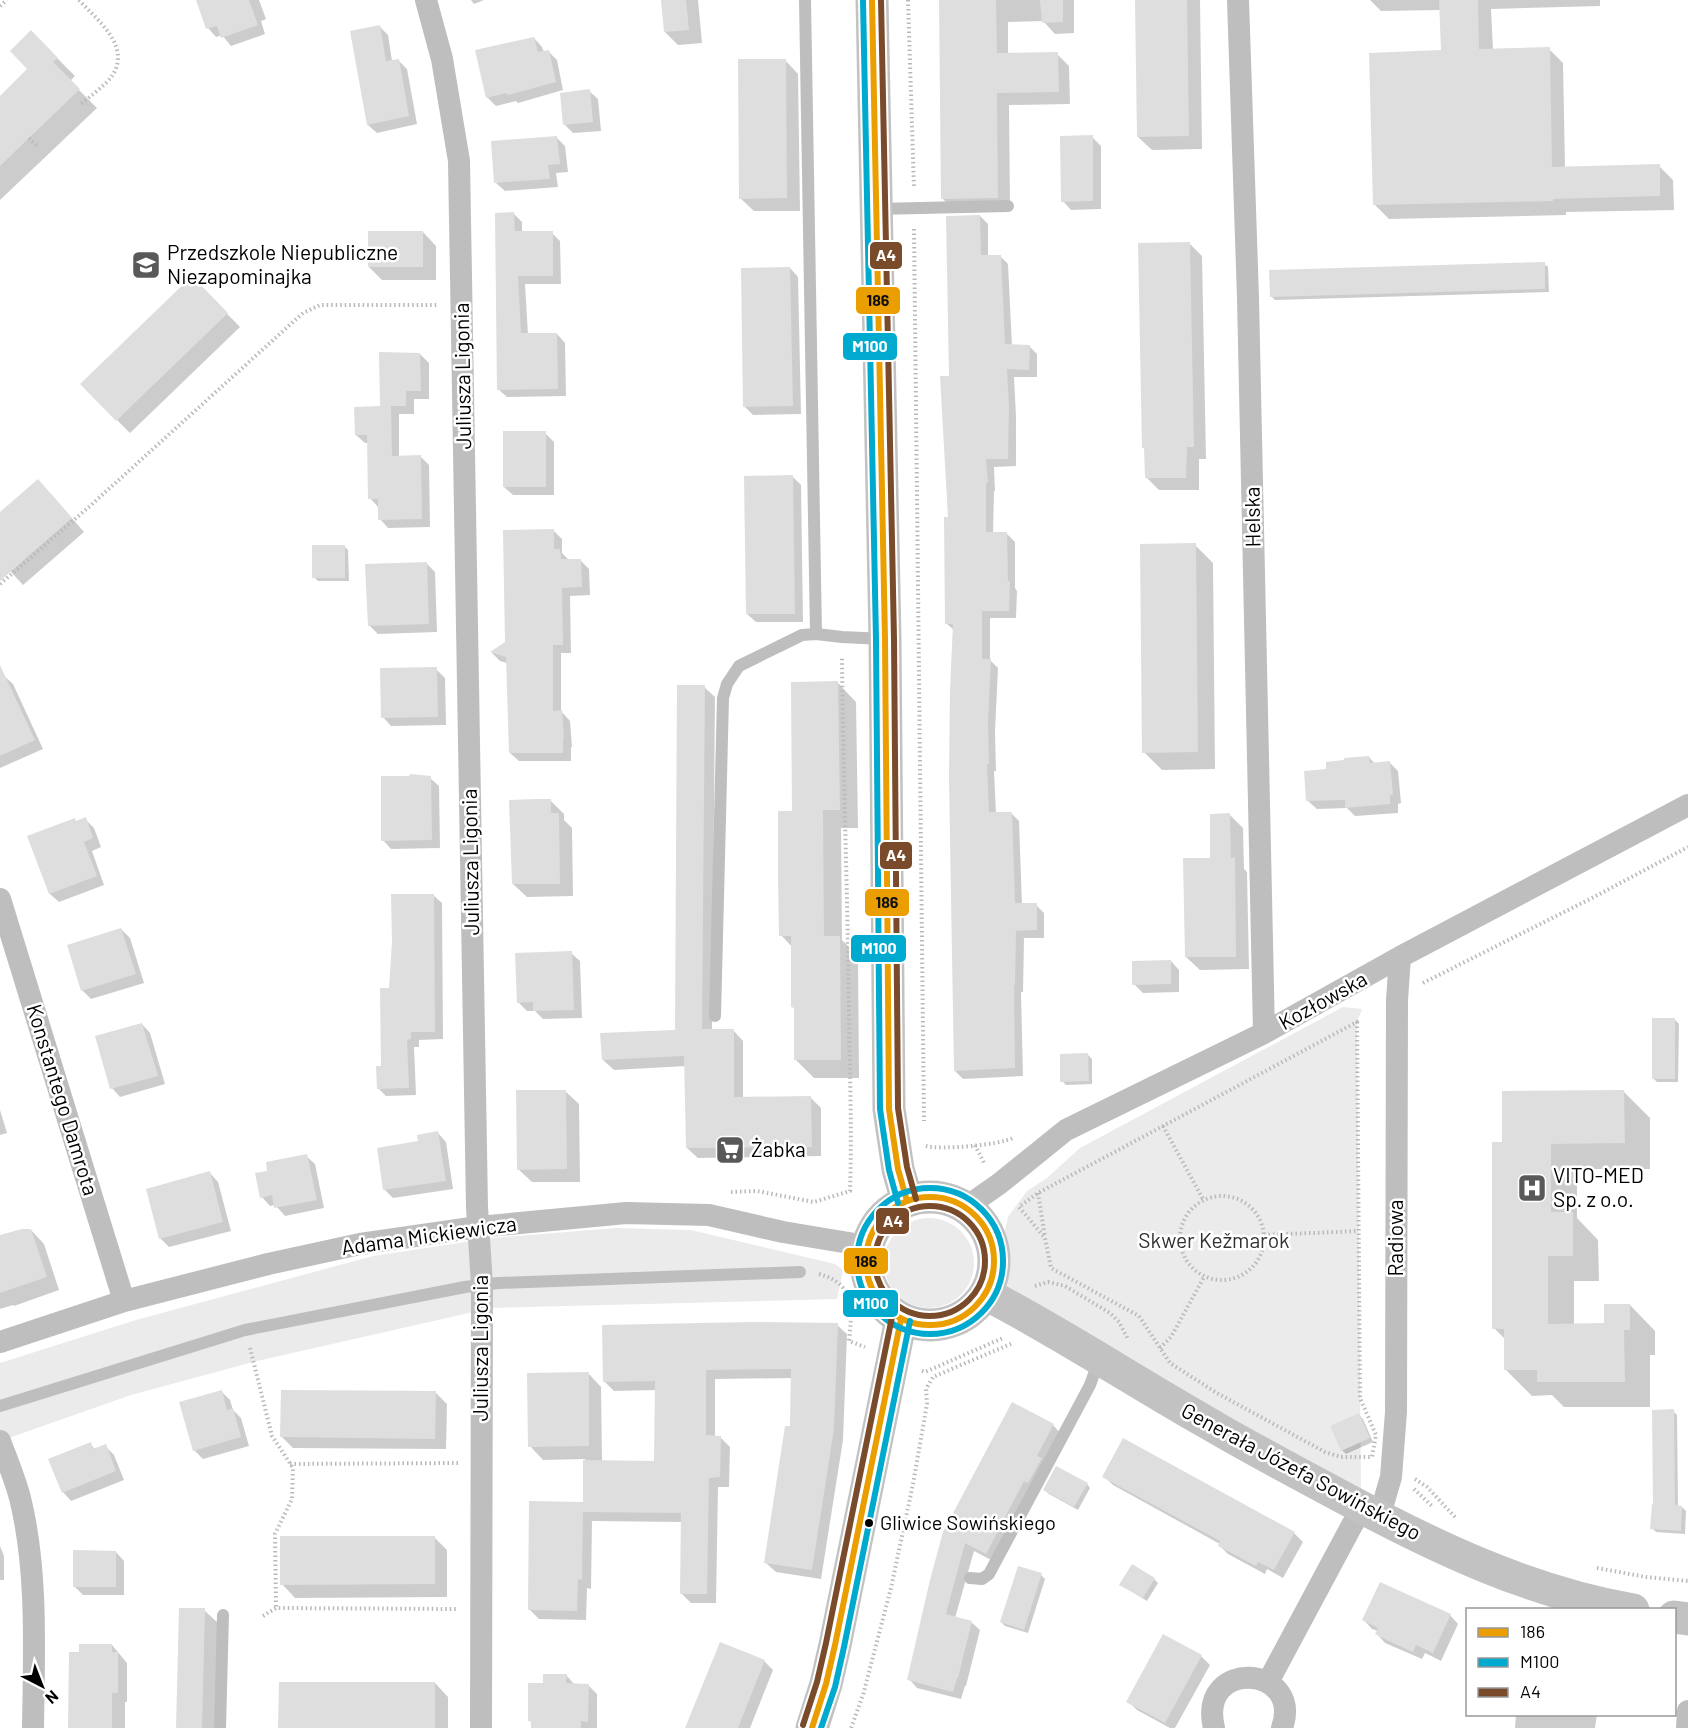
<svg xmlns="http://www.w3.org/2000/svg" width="1688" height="1728" viewBox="0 0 1688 1728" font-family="Barlow,sans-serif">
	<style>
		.green { fill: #ebebeb }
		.shadow { fill: #0003 }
		.building { fill: #dedede }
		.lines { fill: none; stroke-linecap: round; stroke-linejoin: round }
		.path { stroke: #b9b9b9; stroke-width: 4; stroke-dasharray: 1.5 3; stroke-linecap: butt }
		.lane { stroke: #bebebe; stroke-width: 12 }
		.street { stroke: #bebebe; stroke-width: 22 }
		.secondary { stroke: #c2c2c2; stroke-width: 33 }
		.bus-1-casing { stroke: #fff; stroke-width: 10 }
		.bus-2-casing { stroke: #fff; stroke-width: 10 }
		.bus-3-casing { stroke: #fff; stroke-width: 10 }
		.bus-1 { stroke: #eb9e00; stroke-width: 6 }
		.bus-2 { stroke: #00a9ce; stroke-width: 6 }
		.bus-3 { stroke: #7a4b2a; stroke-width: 6 }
		.bus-dot { fill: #000; stroke: #fff; stroke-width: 2 }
		.labels { text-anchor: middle; stroke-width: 5; stroke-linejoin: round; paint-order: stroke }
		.bus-label { font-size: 20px; fill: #000; stroke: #fff; text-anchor: start }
		.poi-label { font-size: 21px; fill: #000; stroke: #fff; text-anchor: start }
		.street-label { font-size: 21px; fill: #000; stroke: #fff }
		.park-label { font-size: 21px; fill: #313131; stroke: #fff }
		.line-badge { stroke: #fff; stroke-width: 2 }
		.badge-label { font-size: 16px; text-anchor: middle; font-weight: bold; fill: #fff }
		.pale-badge-label { font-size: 16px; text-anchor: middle; font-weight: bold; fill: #111 }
	</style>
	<rect width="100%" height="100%" fill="#fff"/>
	<path class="green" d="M1343 1007 1362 1009 1357 1022 1361 1491 997 1285 1001 1247 1008 1217 1027 1191 1047 1178 1080 1148Z
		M884 1263a45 45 0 1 1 90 0a45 45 0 1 1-90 0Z
		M616 1228 691 1230 835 1264 843 1270 837 1299 491 1308 257 1361 131 1395 0 1441V1363L136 1320 373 1256 492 1238Z"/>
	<path class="shadow" d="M210 0H259L266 19 261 21 265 34 231 46 222 35 216 37 208 28Z
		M471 0H484L474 4Z
		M662 0H698L702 43 678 45 665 32Z
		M941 0H1074V33L1055 34 1043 21 1008 22V54H1057L1069 66 1070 104 1009 105 1010 210 955 211 943 199Z
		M1136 0H1200L1202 149 1152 150 1138 137Z
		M1370 0H1600V6L1491 9 1493 50 1549 49 1563 63 1565 168 1659 166 1673 180 1674 210 1566 212V215L1389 219 1375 205 1442 52 1441 10 1381 11Z
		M380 27 388 35 392 61 398 60 407 69 417 124 377 133 368 125Z
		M534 38 542 47 544 52 548 51 557 60 563 90 518 103 516 101 496 106 487 97Z
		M49 50 75 76 70 81 97 108 0 200V98Z
		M785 60 798 74 800 211H754L740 198Z
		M589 91 598 99 601 131 573 133 565 125Z
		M1092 137 1101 146V209L1071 210 1063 201Z
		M557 138 565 146 568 172 556 173 558 187 505 191 496 183Z
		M513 213 522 222V233H552L560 241 561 284H525L528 335 557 334 565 343 566 396 507 397 498 389Z
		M980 216 988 224V256H1000L1008 264 1012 346H1029L1037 354V377H1014L1016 416V466L994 467 995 491H994L993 534H1007L1015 542V588L1017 591 1016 618H990V660L998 668 995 732 996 771H994L996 814 1011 813 1019 821 1022 905H1036L1044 913V938H1024L1023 992H1021L1023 1076 963 1079 955 1071V631L946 623 950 519 951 377Z
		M423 232 436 246V280H382L369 267Z
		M1189 243 1202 256 1206 459H1199V490H1159L1146 477Z
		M1544 264 1548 267 1549 292 1275 300 1271 296Z
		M790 268 798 277 801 414 753 415 745 407Z
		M192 278 240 327 130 433 117 420Z
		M420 354 429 363V399H414V414H399V457L420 456 429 465 430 527 388 528 380 519 379 508 370 498 369 443H365L356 435 381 408Z
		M545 433 554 442V495H513L504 487Z
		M792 476 801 485 803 622H756L747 614Z
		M51 494 84 532 23 585 0 560V514Z
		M553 530 562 539V553L568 559 581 561 589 569 590 595 570 596 571 653H561V711L570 721 572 747H571V761H519L510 753 507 663 500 661 492 653 506 643Z
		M1195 545 1213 563 1215 769 1162 770 1144 752Z
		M344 546 348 550 349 581H318L314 577Z
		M427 564 435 572 437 632 378 634 369 625Z
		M436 669 445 678 446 725 391 726 383 717Z
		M4 676 13 684 43 749 0 768V678Z
		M838 683 856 702 858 828H841L842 940 858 956 859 1078H814L796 1060 793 948 781 935Z
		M704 687 715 697 712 1030H733L743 1041V1098H811L821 1108V1156L698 1158 687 1148 686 1066 614 1070 603 1060 676 1031Z
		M1369 757 1375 764 1390 763 1398 771 1401 803 1398 804V813L1355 816 1347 808 1317 809 1308 801 1328 770Z
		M430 778 439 786 440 848 391 849 383 840Z
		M551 801 564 814V820L572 828 573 896 527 897 513 884Z
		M1230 815 1243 828 1244 869 1247 872 1249 969 1200 970 1186 957 1211 860Z
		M85 819 94 828 101 847 92 851 104 885 59 902 50 894 29 837Z
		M433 895 442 903 443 1039 419 1040V1047H414L416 1095 386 1096 378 1088 383 1067 390 989Z
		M121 929 130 938 144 983 91 999 82 990Z
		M571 953 580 961 582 1018 543 1019 535 1011H527L518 1002Z
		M1171 961 1179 970V992L1143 993 1134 984Z
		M1675 1020 1679 1024 1678 1082H1657L1653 1078Z
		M142 1024 150 1033 165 1084 120 1097 112 1088Z
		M1088 1055 1092 1059V1084L1066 1085 1062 1081Z
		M565 1091 579 1104 580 1182H532L518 1169Z
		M1624 1092 1650 1118V1169H1577V1218L1598 1240 1599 1281H1574V1325H1606L1630 1305 1655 1331V1355H1650V1407H1564L1552 1395 1532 1396 1506 1370V1340L1494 1328 1503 1143Z
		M0 1110 7 1133 0 1135Z
		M438 1133 446 1142 453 1189 393 1198 384 1189 419 1143Z
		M306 1156 315 1164 324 1208 285 1216 275 1205 270 1206 262 1197 269 1172Z
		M210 1173 218 1182 231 1231 169 1247 161 1239 148 1190Z
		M31 1230 44 1244 59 1290 14 1306 13 1305 0 1309V1237Z
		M837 1325 847 1334 843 1440 821 1579 776 1572 766 1563 791 1428 793 1378 715 1379V1437H720L730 1447 729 1487H718L716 1603H691L681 1593 682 1522 592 1521 591 1589 587 1588 586 1620 539 1619 529 1609 584 1504 585 1459 543 1460 530 1446 588 1373 601 1387 602 1461 655 1462 657 1390 614 1391 604 1381Z
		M222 1392 230 1400 233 1410 241 1418 249 1446 203 1459 194 1450Z
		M436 1393 447 1404 446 1449 293 1448 282 1437Z
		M1673 1411 1677 1415 1678 1507H1682L1686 1511 1685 1534 1656 1532 1652 1528Z
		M1359 1415 1363 1419 1373 1442 1346 1454 1342 1450 1332 1427Z
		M1053 1425 1061 1434 995 1562 974 1551 955 1618 971 1622 980 1630 966 1686H965L961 1699 917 1688 909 1679 931 1581Z
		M90 1444 96 1450 105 1446 114 1455 124 1480 71 1501 63 1492Z
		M1104 1476 1294 1533 1303 1542 1283 1578 1267 1569 1265 1574 1228 1554 1219 1545 1220 1544 1113 1485Z
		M1087 1484 1090 1488 1078 1510 1049 1494 1045 1490Z
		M434 1537 447 1550V1597L295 1598 282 1584Z
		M0 1546 4 1556V1580H0Z
		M116 1552 124 1561V1595H83L74 1586Z
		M1041 1575 1045 1579 1028 1633 1005 1626 1001 1622Z
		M1154 1579 1158 1583 1147 1601 1121 1585Z
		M204 1610 218 1623 215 1728H177Z
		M1450 1615 1458 1624 1441 1661 1425 1653 1422 1659 1385 1643 1377 1634 1378 1631 1372 1629 1364 1620Z
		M112 1645 127 1663V1702H125V1728H70L80 1654Z
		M1201 1656 1210 1665 1175 1728H1170L1137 1710 1128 1701Z
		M764 1661 773 1670 750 1728H687Z
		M566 1675 575 1685H588L597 1694V1728H533V1724L529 1720Z
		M435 1683 448 1697V1728H280Z
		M1516 1714H1597L1595 1728H1515Z"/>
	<path class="building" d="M196 0H249L258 25 221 38 217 26 206 29Z
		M661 0H686L689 30 664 32Z
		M939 0H996L997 53 1058 52 1059 92 997 93 998 198 941 199Z
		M1040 0H1063V22L1042 23Z
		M1135 0H1187L1189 136 1137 137Z
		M1439 0H1478L1479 49 1550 47 1552 167 1660 164V196L1553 199V201L1373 205 1369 53 1441 50Z
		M380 25 386 61 399 59 409 116 367 125 350 31Z
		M31 30 58 58 53 62 80 89 0 166V96L27 69 10 51Z
		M534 37 538 52 549 50 556 82 508 95 506 93 486 98 475 50Z
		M738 59H786L787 198 739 199Z
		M590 89 593 122 563 125 560 93Z
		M1093 135V201L1061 202 1060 136Z
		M557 136 560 164 548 165 550 179 494 183 491 141Z
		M514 212 515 231H553V276H518L521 333H557L558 389 497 390 495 213Z
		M980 215 981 255H1001L1005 344 1030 345 1029 370 1007 369 1009 407 1008 459H986L988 483H986V532H1007L1008 581H1010L1009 611H982V659H991L988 723 989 764H987L989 812H1012L1015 903H1037V930L1016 931 1015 985H1014L1015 1068 954 1071 949 778 950 690 953 624H945L944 517H948L940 376H949L946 216Z
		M368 231H423V267H368Z
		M1190 242 1194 447H1187L1186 478H1145L1144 448H1142L1138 243Z
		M1545 262V289L1270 297 1269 270Z
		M790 267 793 406 743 407 741 268Z
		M192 276 228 313 116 421 80 384Z
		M379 352 420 353 421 391H406V406H391L392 456 421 455 422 519 378 520V499H368L367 435H355L354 407 380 406Z
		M503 431H546V487H503Z
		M793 475 795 614H746L744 476Z
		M38 479 72 518 0 581V512Z
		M554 529V549H560L561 559H581L582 587 562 588 563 645H553V711L562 710 564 739H563V753H509L506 657 490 652 505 642 503 530Z
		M1196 543 1198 752 1142 753 1140 544Z
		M312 545H345V578H312Z
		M427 562 429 624 368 626 365 564Z
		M0 665 35 740 0 756Z
		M437 667 438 717 381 718 380 668Z
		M838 681 840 810H823L824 936H840L841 1060H794V1008L791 1007V936H779L778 874V811H792L791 682Z
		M677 685H705L702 1029H734V1097L811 1096 812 1147 686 1148 684 1056 602 1060 600 1033 675 1030Z
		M1369 756 1370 763 1390 761 1393 795H1390V804L1345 808V800L1306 801 1304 771 1326 769V762L1344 760V758Z
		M410 774 431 776 432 840 381 841V776H409Z
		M537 799H551V813H559L560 884H512L509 800Z
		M1230 813 1231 858 1235 857 1236 957H1185L1183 858H1210V814Z
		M86 817 93 838 84 842 97 876 49 894 27 836 75 818 76 821Z
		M391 894H434L435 1032H411V1039L407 1040 409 1088 377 1089 376 1066H381L380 988H389L392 942Z
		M121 928 136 974 81 991 67 945Z
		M572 951 574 1010 533 1011V1002L517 1003 515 953Z
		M1171 960V984L1132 985V961Z
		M1652 1018H1675V1079H1652Z
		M142 1023 158 1076 110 1089 95 1036Z
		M1088 1053 1089 1081 1060 1082V1054Z
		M516 1090H566L567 1169 517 1170Z
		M1624 1090 1625 1143 1551 1144V1212H1573V1256H1548V1324L1604 1323V1304H1630V1330H1624L1625 1382H1537V1370H1504V1329H1492V1142H1502V1091Z
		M438 1131 446 1181 383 1190 377 1148 418 1141 417 1135Z
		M307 1154 317 1200 274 1208 272 1195 260 1198 255 1173 267 1171 266 1162Z
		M210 1171 223 1222 159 1239 146 1189Z
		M22 1229H31L47 1277 0 1293V1235Z
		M752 1322 838 1323 834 1429 812 1570 764 1563 785 1426H790L791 1369 706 1370V1435L721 1436 720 1477 709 1478 707 1594H680L681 1513 583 1512 582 1580 578 1579 577 1611 528 1610 529 1501 583 1502V1460L654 1461 655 1381 603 1382 602 1325Z
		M589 1372V1446L528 1447 527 1373Z
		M222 1390 227 1410 233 1408 241 1437 193 1451 179 1402Z
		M281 1390 436 1391 435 1439 280 1437Z
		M1012 1402 1054 1424 1037 1456 1042 1458 1028 1483 1024 1481 986 1554 965 1543 946 1614 972 1621 958 1678H957L953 1692 907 1680 930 1580 943 1532Z
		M1674 1409 1675 1505 1682 1506 1681 1531 1650 1529 1652 1504H1653L1652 1410Z
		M1359 1413 1370 1438 1341 1451 1330 1426Z
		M1123 1438 1295 1532 1274 1570 1258 1562 1256 1566 1218 1546 1220 1541 1102 1477Z
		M91 1442 93 1449 106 1444 116 1471 62 1493 48 1459Z
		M1056 1466 1088 1483 1074 1507 1043 1490Z
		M280 1536H435V1584L280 1585Z
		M73 1550 116 1551V1587H73Z
		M1132 1564 1155 1578 1143 1598 1119 1585Z
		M1018 1566 1042 1573 1024 1630 1000 1622Z
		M1380 1582 1451 1614 1433 1653 1416 1645 1413 1652 1393 1643 1375 1634 1378 1628 1362 1620Z
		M179 1608H205L202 1728H176Z
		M1163 1634 1202 1655 1165 1723 1126 1702Z
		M720 1642 765 1660 738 1728H685Z
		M79 1644H112V1652H118V1693H112V1728H68L69 1652H79Z
		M543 1674H567L566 1683 589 1684 588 1722 581 1721V1728H531V1721H528V1683H543Z
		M279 1682H435V1728H278Z"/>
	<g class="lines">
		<path class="path" d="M79 0C97 20 132 46 112 76 105 86 89 97 80 105
			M908 0 914 188
			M0 6 7 0
			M29 138 37 146
			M914 229 924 1121
			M0 584 90 506 303 313 320 305H437
			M1423 983 1594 897 1688 847
			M1357 1022 1360 1398 1376 1435 1372 1457H1341L1325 1452 1215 1392 1170 1363 1139 1316 1051 1268 1045 1238 1019 1207 1038 1193Z
			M1163 1126 1204 1201
			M975 1145 984 1163
			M926 1146C941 1150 999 1145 1013 1138
			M731 1192 757 1191 814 1202 850 1191C852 1134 850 1078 849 1022 848 900 843 778 842 656
			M1038 1193 1045 1237
			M1180 1238a42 42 0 1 1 84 0a42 42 0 1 1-84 0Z
			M1264 1235 1358 1231
			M819 1274C856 1284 852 1310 849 1341L865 1347
			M1035 1286 1048 1282 1065 1286 1110 1313 1119 1322 1128 1339
			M250 1348 272 1436 293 1468 292 1499 275 1534 276 1608
			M1160 1348 1171 1337 1204 1277
			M922 1371 925 1372 1003 1338
			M290 1464 458 1463
			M1415 1479 1427 1487 1455 1517
			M1414 1489 1433 1507
			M1597 1568 1646 1577 1688 1581
			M263 1616 276 1608 457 1609
			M851 1728 863 1695 891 1588 913 1484 927 1404 926 1389 933 1377 1013 1343"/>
		<path class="lane" d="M805 0 816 634
			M877 209 1008 206
			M715 1016 723 698 727 684 739 666 802 635 816 634 842 637 884 639
			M0 1406 245 1330 465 1287 498 1283 800 1272
			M970 1578 982 1579 989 1574 1090 1385 1099 1360
			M220 1728 223 1615"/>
		<path class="street" d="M426 0 442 59 459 161 477 1207 482 1285 481 1728
			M1238 0 1248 298 1264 1033
			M0 899 124 1301
			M966 1207 999 1184 1066 1130 1264 1033 1400 957 1688 805
			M0 1342 124 1301 268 1264 360 1244 478 1227 626 1213 709 1215 783 1232 867 1246
			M0 1441C7 1460 15 1479 20 1498 38 1570 34 1654 33 1728
			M1377 1515 1384 1501 1391 1477 1396 1412 1397 1000 1400 957
			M1268 1682 1351 1527 1362 1508
			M1214 1728C1197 1657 1304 1665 1282 1728
			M1687 1728 1688 1711"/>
		<path class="secondary" d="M872 0 885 639 889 1109 898 1169 907 1201
			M866 1261a64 64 0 1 1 128 0a64 64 0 1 1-128 0Z
			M986 1294C1061 1333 1132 1380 1206 1422 1252 1449 1299 1474 1346 1499 1437 1548 1530 1592 1633 1610
			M1674 1617 1688 1619
			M812 1728 826 1684 835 1645 901 1319"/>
		<g class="bus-1-casing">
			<path id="bus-1" d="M872 0 885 639 889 1109 898 1169 907 1201
				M866 1261a64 64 0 1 1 128 0a64 64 0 1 1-128 0Z
				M812 1728 826 1684 835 1645 901 1319"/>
		</g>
		<g class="bus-2-casing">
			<path id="bus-2" d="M863 0 876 639 880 1109 889 1170 898 1203
				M857 1261a73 73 0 1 1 146 0a73 73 0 1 1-146 0Z
				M821 1728 835 1687 844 1647 910 1321"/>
		</g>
		<g class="bus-3-casing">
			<path id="bus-3" d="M881 0 894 639 898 1108 907 1167 916 1199
				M875 1261a55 55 0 1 1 110 0a55 55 0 1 1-110 0Z
				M803 1725 817 1682 826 1643 892 1317"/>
		</g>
		<use href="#bus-1" class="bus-1"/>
		<use href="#bus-2" class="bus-2"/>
		<use href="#bus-3" class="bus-3"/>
	</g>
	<defs>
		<g id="school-square" transform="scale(1.5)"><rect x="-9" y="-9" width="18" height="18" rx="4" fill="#595959" stroke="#fff"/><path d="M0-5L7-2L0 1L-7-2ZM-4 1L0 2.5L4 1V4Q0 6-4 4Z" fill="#fff"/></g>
		<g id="supermarket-square" transform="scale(1.5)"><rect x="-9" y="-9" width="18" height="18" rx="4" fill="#595959" stroke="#fff"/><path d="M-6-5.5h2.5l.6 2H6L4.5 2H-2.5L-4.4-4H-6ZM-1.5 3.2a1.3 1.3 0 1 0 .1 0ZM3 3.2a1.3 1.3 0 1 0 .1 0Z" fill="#fff"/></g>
		<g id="hospital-square" transform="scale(1.5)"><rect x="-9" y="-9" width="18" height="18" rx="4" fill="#595959" stroke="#fff"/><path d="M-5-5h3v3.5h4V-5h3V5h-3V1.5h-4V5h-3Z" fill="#fff"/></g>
	</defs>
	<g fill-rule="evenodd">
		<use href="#school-square" x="146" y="265"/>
		<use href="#supermarket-square" x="730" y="1150"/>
		<use href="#hospital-square" x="1532" y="1188"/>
	</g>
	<circle class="bus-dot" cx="869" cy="1523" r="5"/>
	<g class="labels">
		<g class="bus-label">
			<text x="880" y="1530">Gliwice Sowińskiego</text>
		</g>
		<g class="poi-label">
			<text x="167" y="260">Przedszkole Niepubliczne<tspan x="167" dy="24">Niezapominajka</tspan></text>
			<text x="751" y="1157">Żabka</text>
			<text x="1553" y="1183">VITO-MED<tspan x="1553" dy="24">Sp. z o.o.</tspan></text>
		</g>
		<g class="street-label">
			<text transform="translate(463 376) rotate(-91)" y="7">Juliusza Ligonia</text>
			<text transform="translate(1253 517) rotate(-91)" y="7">Helska</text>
			<text transform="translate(471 862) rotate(-91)" y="7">Juliusza Ligonia</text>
			<text transform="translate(1323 1001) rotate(-29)" y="7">Kozłowska</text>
			<text transform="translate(62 1100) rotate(73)" y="7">Konstantego Damrota</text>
			<text transform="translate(429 1236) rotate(-8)" y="7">Adama Mickiewicza</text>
			<text transform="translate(1396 1238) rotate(-90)" y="7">Radiowa</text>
			<text transform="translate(481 1348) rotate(-90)" y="7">Juliusza Ligonia</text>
			<text transform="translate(1301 1472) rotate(28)" y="7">Generała Józefa Sowińskiego</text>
		</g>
		<g class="park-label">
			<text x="1214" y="1248">Skwer Kežmarok</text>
		</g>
	</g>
	<g class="line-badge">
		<rect x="869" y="241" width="34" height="29" rx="6" fill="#7a4b2a"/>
		<rect x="855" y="286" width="46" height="29" rx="6" fill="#eb9e00"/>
		<rect x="842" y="332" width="56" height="29" rx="6" fill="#00a9ce"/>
		<rect x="879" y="841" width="34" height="29" rx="6" fill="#7a4b2a"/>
		<rect x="864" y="888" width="46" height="29" rx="6" fill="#eb9e00"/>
		<rect x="850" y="934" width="57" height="29" rx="6" fill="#00a9ce"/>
		<rect x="875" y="1207" width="35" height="28" rx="6" fill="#7a4b2a"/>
		<rect x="843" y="1247" width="46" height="28" rx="6" fill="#eb9e00"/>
		<rect x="842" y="1289" width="57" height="29" rx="6" fill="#00a9ce"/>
	</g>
	<g class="badge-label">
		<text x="886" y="261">A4</text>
		<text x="870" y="352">M100</text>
		<text x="896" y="861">A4</text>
		<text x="879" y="954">M100</text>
		<text x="893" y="1227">A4</text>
		<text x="871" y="1309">M100</text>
	</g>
	<g class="pale-badge-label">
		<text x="878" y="306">186</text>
		<text x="887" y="908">186</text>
		<text x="866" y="1267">186</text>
	</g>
	<rect x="1466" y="1608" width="210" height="108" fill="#ffffff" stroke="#999999" stroke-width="1.5"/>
	<rect x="1478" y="1628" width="30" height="9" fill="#eb9e00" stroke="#999999" stroke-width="1.5"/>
	<text x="1520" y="1638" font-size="18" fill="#000000">186</text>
	<rect x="1478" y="1658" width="30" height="9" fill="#00a9ce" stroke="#999999" stroke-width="1.5"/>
	<text x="1520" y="1668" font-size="18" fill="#000000">M100</text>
	<rect x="1478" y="1688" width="30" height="9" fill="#7a4b2a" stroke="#999999" stroke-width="1.5"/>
	<text x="1520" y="1698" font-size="18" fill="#000000">A4</text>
	<g transform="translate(42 1686) rotate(138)" stroke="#ffffff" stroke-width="4.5" paint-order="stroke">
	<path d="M0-4.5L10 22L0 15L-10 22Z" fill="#000000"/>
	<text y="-9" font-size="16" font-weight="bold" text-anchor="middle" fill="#000000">N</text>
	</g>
</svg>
